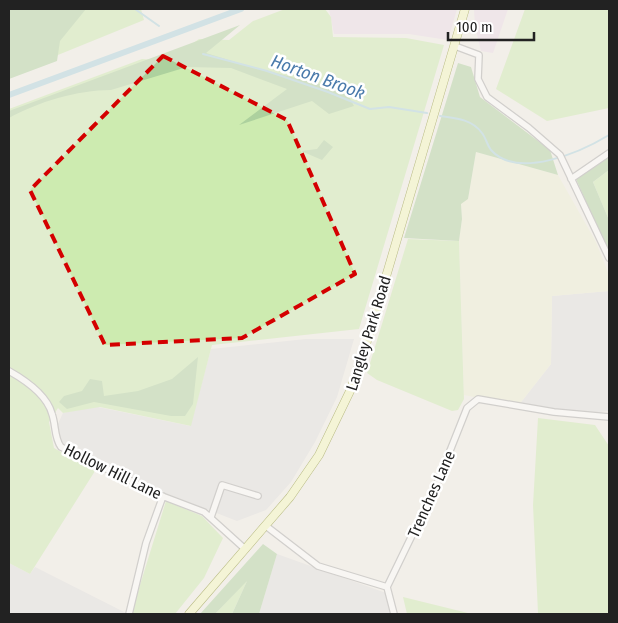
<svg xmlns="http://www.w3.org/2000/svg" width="618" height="623" viewBox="0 0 618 623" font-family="'Fira Sans Condensed',sans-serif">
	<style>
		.residential { fill: #e0dfdf }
		.industrial { fill: #ebdbe8 }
		.farmland { fill: #eef0d5 }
		.grass { fill: #cdebb0 }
		.forest { fill: #add19e }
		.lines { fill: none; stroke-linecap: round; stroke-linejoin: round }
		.stream { stroke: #aad3df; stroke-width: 2 }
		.canal { stroke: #aad3df; stroke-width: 6 }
		.minor-casing { stroke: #a9a9a9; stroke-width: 8 }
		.secondary-casing { stroke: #707d05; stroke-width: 9 }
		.minor { stroke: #fff; stroke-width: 5.5 }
		.secondary { stroke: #f7fabf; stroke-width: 8 }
		.marked { fill: none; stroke: #d40000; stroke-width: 4; stroke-dasharray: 10 6; stroke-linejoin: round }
		.labels { text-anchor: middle; stroke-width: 5; stroke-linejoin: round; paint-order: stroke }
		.street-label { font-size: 16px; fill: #222; stroke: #fff }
		.water-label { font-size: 18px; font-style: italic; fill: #4a7aab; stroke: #fff }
	</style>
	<rect width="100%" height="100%" fill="#f2efe9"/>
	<path class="residential" d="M609 291V411L591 413 518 406 551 364 552 296Z
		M306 339H354L337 397 315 442 291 482 266 510 237 521 145 485 63 448 57 426 63 413 93 406 190 426 211 349Z
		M277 554 386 593 392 614H259Z
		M9 563 30 574 35 567 128 614H9Z"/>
	<path class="industrial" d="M329 9H457L448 40 409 34H334Z
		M474 9H508L493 53 481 51 475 26Z"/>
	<path class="farmland" d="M476 152 558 175 596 242 609 275V291L552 296 551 364 518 406 464 395 459 241 462 219 461 203 468 199Z"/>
	<path class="grass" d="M9 9H141L144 20 21 70Z
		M285 9H325L331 17 333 37 406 38 444 45 359 329 212 345 191 426 100 407 63 413 58 408 49 422 54 448 95 471 30 574 9 563V109L142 59 168 61 199 39 229 40 253 21Z
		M525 9H609V108L547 121 496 89Z
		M609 170V220L593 182Z
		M408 239 459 241 464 399 458 410 452 411 377 380 367 373Z
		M538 418 595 425 609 446V614L538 613 533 505Z
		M166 501 202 516 223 538 204 578 175 614H131Z
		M248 579 232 614H215Z
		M403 597 472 614H407Z"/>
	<path class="forest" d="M9 9H86L60 41 57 61 9 79Z
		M240 25 206 53 245 65 346 91 354 106 329 114 312 101 239 125 287 89 231 68 187 67 111 90C77 90 38 102 9 118V111Z
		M458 63 471 67 480 97 550 150 558 175 476 152 468 199 461 204 462 219 459 241 404 238Z
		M324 140 333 147 322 160 301 151 317 149Z
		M609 157V170L593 182 609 220V254L576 179Z
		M198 357 193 404 185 416H171L94 402 67 409 59 402 64 396 82 391 90 379 102 381 104 396 138 391 172 379Z
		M263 544 277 554 259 614H232L247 581 215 614H200Z"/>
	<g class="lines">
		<path class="stream" d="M135 9 159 26
			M203 54 267 71 328 92 370 109 389 107 427 113
			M440 116C455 118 472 119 482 133 486 138 487 145 491 150 518 180 581 152 609 135"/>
		<path class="canal" d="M9 95 241 9"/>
		<g class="minor-casing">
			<path id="minor" d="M455 46 479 55 478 79 487 97 529 128 560 155 609 258
				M571 179 609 153
				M9 371C25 380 47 395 52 414 56 425 54 438 61 447L162 496 204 512 245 549
				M211 517 222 485 258 496
				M266 526 318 566 387 587
				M387 587 436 486 467 408 478 399 554 412 609 417
				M387 587 394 614
				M129 614 146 543 163 496"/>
		</g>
		<g class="secondary-casing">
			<path id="secondary" d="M189 614 290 497 319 455 351 389 367 341 465 9"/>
		</g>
		<use href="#minor" class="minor"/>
		<use href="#secondary" class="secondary"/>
	</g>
	<path d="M0 0H618V623H0ZM163 56 287 120 355 274 242 338 105 345 30 190Z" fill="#f2efe9" fill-opacity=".55" fill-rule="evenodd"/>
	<path class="marked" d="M163 56 287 120 355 274 242 338 105 345 30 190Z"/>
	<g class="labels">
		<g class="street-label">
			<text transform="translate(368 333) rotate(-73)" y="6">Langley Park Road</text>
			<text transform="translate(113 471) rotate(26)" y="6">Hollow Hill Lane</text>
			<text transform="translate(431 494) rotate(-66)" y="6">Trenches Lane</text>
		</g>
		<g class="water-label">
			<text transform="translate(318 77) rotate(20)" y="6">Horton Brook</text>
		</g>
	</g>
	<rect width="618" height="623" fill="none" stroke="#222222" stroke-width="20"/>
	<path d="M448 32v8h86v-8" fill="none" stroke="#222222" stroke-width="2.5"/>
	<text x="456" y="32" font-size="15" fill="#222222" stroke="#ffffff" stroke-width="4" paint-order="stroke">100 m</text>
</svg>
